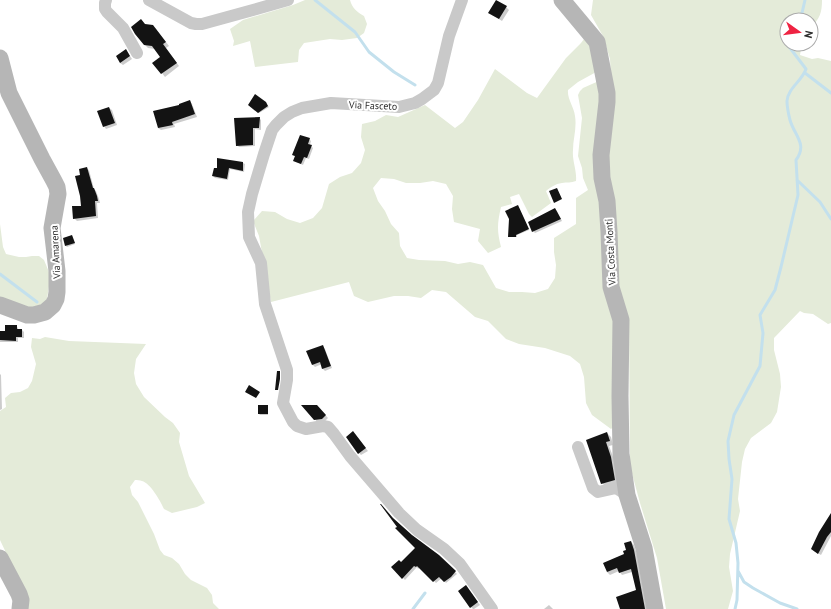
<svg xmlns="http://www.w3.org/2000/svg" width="831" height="609" viewBox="0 0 831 609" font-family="'PT Sans',sans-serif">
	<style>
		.green { fill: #e4ebd9 }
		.shadow { fill: #0003 }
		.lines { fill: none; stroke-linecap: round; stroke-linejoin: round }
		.stream { stroke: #c3e0ed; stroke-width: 3 }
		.building { fill: #131313 }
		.street { stroke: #c9c9c9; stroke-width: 12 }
		.secondary { stroke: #b6b6b6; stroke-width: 17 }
		.labels { text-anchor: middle; stroke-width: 4; stroke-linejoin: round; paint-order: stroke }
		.street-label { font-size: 10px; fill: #2c2c2c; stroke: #fff }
	</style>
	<rect width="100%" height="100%" fill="#fff"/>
	<path class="green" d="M305 0H350C352 8 357 12 364 16L367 24 364 33 357 38 342 40 330 39 304 43 299 50 298 62 255 67 250 41 233 46 234 41 230 29 243 20 293 5Z
		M593 0H822C822 12 820 19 811 27V20H787V44H802L800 55 812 59 818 58 831 61V323L828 324 813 314 804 313 800 311 774 338V350L780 374 781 387 777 412 771 423 751 438 745 449 742 462 738 499 740 511 730 554 729 567 733 591 728 609H666L657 558 640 503 630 466 629 319 617 284 605 177 612 94 610 59 603 36 591 15Z
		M587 35 598 71 578 82 568 90C567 99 574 107 575 116 577 128 573 139 573 150 572 161 577 170 576 181 571 183 567 182 562 183 555 184 551 187 546 191L551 203 532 217 529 214 519 194 510 197 512 204 501 207C497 224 497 231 501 247L488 253 478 241 480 229 454 222 452 209 453 196 446 184 433 181 420 183H406L394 179 381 178 373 188 378 201 385 211 391 224 399 233 400 246 407 258 419 260 445 261 458 264 470 262 483 265 496 288 509 292H522L535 293 548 289 555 278 556 265 554 252V238L576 224V198L588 190 583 178 582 168 578 156 582 118 578 95 580 91 583 88 601 80 617 325 616 425 611 429 592 415 586 403 584 377 580 364 570 356 545 348 519 344 506 339 488 321 475 317 446 292 432 290 421 298 408 296H394L368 302 354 296 349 282 271 302 259 236 253 221 262 211 275 212 287 219 300 223 313 218 322 208 329 184 340 177 352 173 361 163 365 150 361 137 362 124 375 121 386 115 398 117 425 105 455 128 463 122 478 100 495 69 527 93 537 98 566 58 581 43Z
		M0 224 3 247 6 254 19 257H26L32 256H39L44 260 49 272 50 280 47 299 44 305 31 309 0 299Z
		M45 337 69 341 146 344 136 359 134 373 136 384 144 397 165 417 173 423 180 433 179 442 189 476 205 503 197 507 172 513 164 509C160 500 150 483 142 481 140 480 137 480 135 480L130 487 132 495 138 502 154 534 160 550 164 555 172 558 179 564 185 574 191 580 207 588 212 595 213 603 219 609H27V597L0 540V411L6 407 5 398 11 393 20 392 28 388 32 381 36 364 31 347 32 338 40 339Z"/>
	<path class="shadow" d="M506 7 509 10 502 21 492 15Z
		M146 25 156 29 169 46 166 48 179 66 165 77 154 63 161 57 155 49 148 48 144 44Z
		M126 50 132 59 123 65 120 63Z
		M190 101 192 104 197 117 174 124 175 127 161 130 158 128Z
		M266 104 269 107 259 113 249 105Z
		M109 108 112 110 117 125 106 129 104 126Z
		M259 118 261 120V130L255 129V146L239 147 237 145Z
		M309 139 311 141 310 145 313 148 309 159 306 158 303 165 296 162 294 160 296 157 293 155Z
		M243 163 245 164 244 172 230 169 228 180 215 178 213 176 214 169Z
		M86 168 89 170 94 189 96 191 99 199 100 203H97L98 218 77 221 74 218 82 207V176Z
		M519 208 529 230 517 235V237H510L509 236Z
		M555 209 557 211 562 221 535 233 533 231Z
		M72 236 75 244 67 247 66 246Z
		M16 326 18 328V330H22L24 332V338H18V342H0V332H6Z
		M322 346 325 349 332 368 325 371 323 369 322 364 315 367 313 365 308 352Z
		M0 374 1 375 2 409 0 410Z
		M267 406 268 407V415H260L259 414Z
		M320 409 328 418 325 421 317 422 315 419Z
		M607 433 611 437 613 445 609 446 615 462 618 483 606 487 602 483 587 441Z
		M355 435 368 451 361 455 359 453Z
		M831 515V536L821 555 814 551Z
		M395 521 411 536 439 556 457 574 446 583 442 578 436 583 420 567 418 569 417 567 405 580 393 567 401 563 416 548 398 527Z
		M631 542 634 545 637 554 647 609H621L637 591 632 572 622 575 619 571 610 575 607 572 625 555Z
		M468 589 480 605 474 609H473L471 607Z
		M549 605 553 609H544Z"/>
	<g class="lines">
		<path class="stream" d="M315 0 355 32 369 52 394 72 415 85
			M796 20 802 13 805 0
			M787 30 783 38 787 43
			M805 73 831 93
			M797 180 820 202 831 219
			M0 274 37 302
			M738 571 744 582 753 588 780 603 797 609
			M413 609 425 593
			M735 609 737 600 738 563 736 543 729 519 732 479 729 459 728 441 734 415 760 366 763 333 760 315 775 290 781 267 798 195 796 160C808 144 794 135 790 120 789 116 787 105 787 101 788 88 802 81 806 69L787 44"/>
	</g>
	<path class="building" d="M496 0 507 6 499 19 488 13Z
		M141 19 145 24 153 25 166 42 163 44 177 63 161 74 152 63 160 57 152 46 144 45 135 34 131 27Z
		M126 49 130 56 120 63 116 56Z
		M255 94 266 102 268 106 258 113 248 105Z
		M190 100 195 114 172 122 173 125 158 128 153 111 179 105V104Z
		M109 107 115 123 103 127 97 111Z
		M260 117 259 128H253V145L236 146 234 118Z
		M300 135 310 138 308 144 312 145 307 158 304 157 301 164 293 161 295 156 292 155Z
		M217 158 243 162V171L229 168 227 179 212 176 214 168H217Z
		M87 167 93 188H94L97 196 98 201H95L96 216 73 219 72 206H81L80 196 75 176 80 175 79 169Z
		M557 188 562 199 554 203 549 191Z
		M518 205 529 229 516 235V237H508L509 219 505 211Z
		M555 208 561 219 532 232 528 222Z
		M72 235 75 243 65 246 63 238Z
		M5 325H17V329H22V337H16V341L0 340V331H5Z
		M323 345 331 366 322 369 320 362 312 365 306 351Z
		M277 371H280V379L278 390H275Z
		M249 385 260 392 256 398 245 392Z
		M258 405H268V414H258Z
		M301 405H317L326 415 322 419 314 420Z
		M353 431 366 448 358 454 346 437Z
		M607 432 610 441 606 442 611 457 615 480 601 484 586 440Z
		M380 504H381L393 518 412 535 439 555 456 571 451 577 444 582 439 577 433 582 417 566 416 567 414 566 402 579 391 567 399 560 401 562 415 548 395 528 397 527Z
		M831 513V532L827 537 818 554 811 549 819 532Z
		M631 541 634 550 645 609H620L616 597 636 590 631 569 619 573 617 568 607 572 603 563 624 554 623 551 626 550 624 543Z
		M466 585 478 602 470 608 458 591Z"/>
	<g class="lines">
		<path class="street" d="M106 0 105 3V9L107 12 123 28 137 53
			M149 0 191 23 196 24H202L253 10 288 0
			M462 0 449 36 438 83 434 90 422 99 415 103 399 107 331 103 302 108 292 112 284 117 276 125 272 130 264 154 252 194 248 212 249 237 261 263 265 304 287 370V380L283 403 293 422 297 426 306 429 323 426 328 427 334 434 350 456 399 513 417 530 444 549 460 564 492 609
			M578 447 593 488 598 492 616 488 627 495"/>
		<path class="secondary" d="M562 0 597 42 607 93V102L601 155 602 178 607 201 609 232 611 287 621 320 620 396 621 454 627 495 644 548 655 609
			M0 58 9 93 42 159 54 181 57 187 58 194 52 228 57 271V292L56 299 53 305 45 312 34 315H27L0 305
			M0 558 19 594 21 600 20 609"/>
	</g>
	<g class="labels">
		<g class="street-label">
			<text transform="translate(373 105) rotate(2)" y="4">Via Fasceto</text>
			<text transform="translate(55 252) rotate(-93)" y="4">Via Amarena</text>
			<text transform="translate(610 252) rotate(-93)" y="4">Via Costa Monti</text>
		</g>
	</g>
	<g transform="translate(799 32) rotate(104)"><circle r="19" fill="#ffffff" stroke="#ababab"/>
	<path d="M0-3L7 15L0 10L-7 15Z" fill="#ef2342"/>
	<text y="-6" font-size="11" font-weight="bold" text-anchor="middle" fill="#2c2c2c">N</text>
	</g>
</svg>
